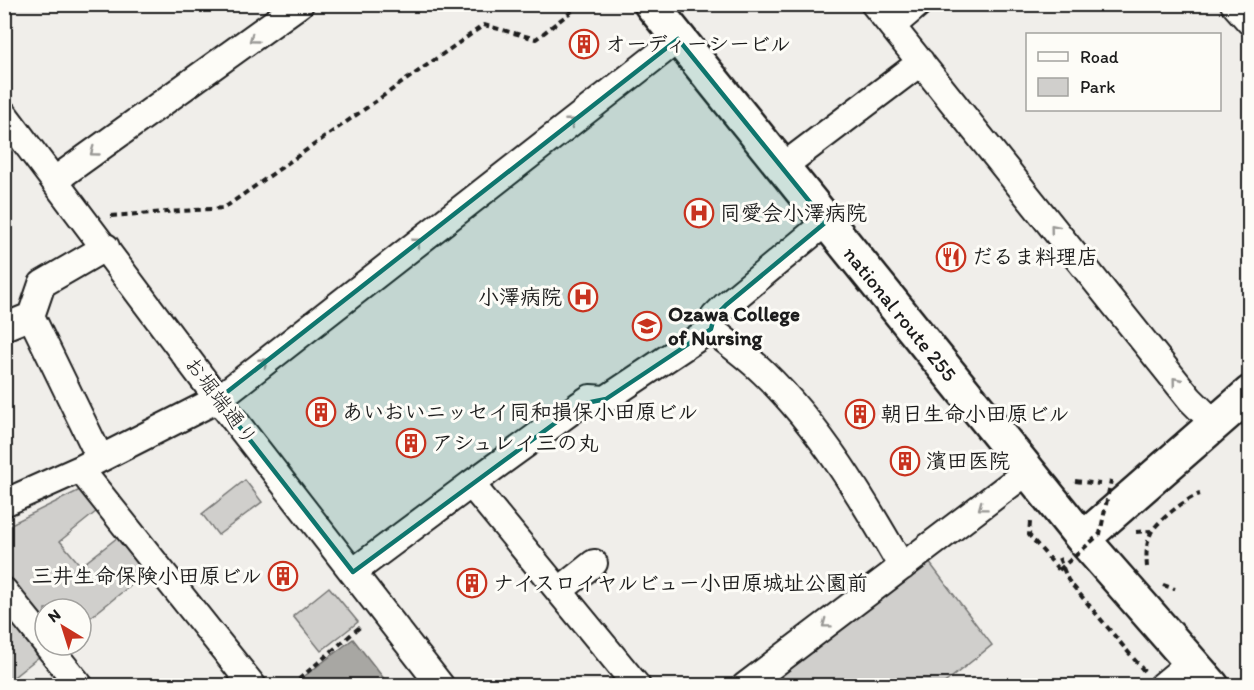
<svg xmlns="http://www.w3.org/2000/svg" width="1254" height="690" viewBox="0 0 1254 690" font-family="Itim,'Klee One',sans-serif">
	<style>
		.green { fill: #d0cfcc; stroke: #767674; stroke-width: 1.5 }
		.water { fill: #a8a7a3; stroke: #706f6d; stroke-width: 1.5 }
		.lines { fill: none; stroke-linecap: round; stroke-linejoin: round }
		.minor-casing { stroke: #1c1c1c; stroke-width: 30 }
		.highway-casing { stroke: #1c1c1c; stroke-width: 38 }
		.path { stroke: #1c1c1c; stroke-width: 4; stroke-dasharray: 6 4.5; stroke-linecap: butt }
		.minor { stroke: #fdfcf7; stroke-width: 26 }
		.highway { stroke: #fdfcf7; stroke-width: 33 }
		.path-bridge { stroke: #1c1c1c; stroke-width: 4; stroke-dasharray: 6 4.5; stroke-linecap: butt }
		.oneway { stroke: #989794 }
		.marked { fill: #0f766e; fill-opacity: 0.2; stroke: #0f766e; stroke-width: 4.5; stroke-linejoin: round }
		.labels { text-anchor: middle; stroke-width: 6; stroke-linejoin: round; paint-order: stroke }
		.poi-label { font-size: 21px; font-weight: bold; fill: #1c1c1c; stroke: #fdfcf7; text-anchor: start }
		.street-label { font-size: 21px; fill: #1c1c1c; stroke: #fdfcf7 }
	</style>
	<rect width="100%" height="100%" fill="#f0eeea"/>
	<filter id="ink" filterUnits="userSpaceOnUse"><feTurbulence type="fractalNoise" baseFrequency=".0167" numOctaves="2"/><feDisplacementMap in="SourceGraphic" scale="12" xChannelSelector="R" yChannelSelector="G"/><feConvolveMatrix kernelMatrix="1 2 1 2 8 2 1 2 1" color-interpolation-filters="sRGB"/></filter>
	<g filter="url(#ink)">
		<path class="green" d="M245 480 262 502 218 535 202 514Z
			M86 487 102 507 60 541 81 566 122 534 151 569 81 625V609H45V626L5 576V527Z
			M929 562 992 645 942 685H767Z
			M329 587 358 622 321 651 293 616Z
			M4 602 45 652 5 684H4Z"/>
		<path class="water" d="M353 639 389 685H293Z"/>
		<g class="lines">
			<g class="minor-casing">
				<path id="minor" d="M874 4 1190 399 1215 424
					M1234 4 1250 22
					M892 26 918 4
					M4 114 218 399 441 686
					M781 168 921 62
					M55 180 300 4
					M31 316 42 284 106 247
					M4 327 31 316 100 458
					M711 329C729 344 748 357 764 373 821 428 863 499 902 567
					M80 469 253 686
					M4 503 80 469 218 399 678 39
					M353 572 471 484
					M560 590 594 563
					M4 591 45 642
					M47 645 80 686
					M637 686 471 484 581 404 590 398 606 399 711 329 714 317 726 305 826 222
					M745 686 1028 471
					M1162 686 1191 662"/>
			</g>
			<g class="highway-casing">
				<path id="highway" d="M651 4 1083 539 1212 686
					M1083 539 1250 393"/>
			</g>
			<path class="path" d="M111 216 224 208 484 25 536 39 581 4
				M1075 481 1100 484
				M1030 522 1029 535 1059 570
				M1136 532 1151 531
				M1059 558 1068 580 1144 671
				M1147 567C1146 556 1146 543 1151 533 1156 522 1188 497 1200 494
				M1163 585 1175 589
				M291 686 361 626"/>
			<use href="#minor" class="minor"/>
			<use href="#highway" class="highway"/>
			<path class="path-bridge" d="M1059 570 1100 534 1111 480"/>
		</g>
		<defs><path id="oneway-chevron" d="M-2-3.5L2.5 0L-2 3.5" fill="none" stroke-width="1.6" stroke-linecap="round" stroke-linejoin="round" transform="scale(1.5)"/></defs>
		<g class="oneway">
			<use href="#oneway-chevron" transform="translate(253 39) rotate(144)"/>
			<use href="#oneway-chevron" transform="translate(571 122) rotate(-38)"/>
			<use href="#oneway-chevron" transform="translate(94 152) rotate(144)"/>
			<use href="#oneway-chevron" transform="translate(1054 228) rotate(-129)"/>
			<use href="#oneway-chevron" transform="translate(417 242) rotate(-38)"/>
			<use href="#oneway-chevron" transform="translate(264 362) rotate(-38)"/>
			<use href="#oneway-chevron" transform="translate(1176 381) rotate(-129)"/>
			<use href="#oneway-chevron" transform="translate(982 507) rotate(143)"/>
			<use href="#oneway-chevron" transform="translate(826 624) rotate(143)"/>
		</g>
	</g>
	<path class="marked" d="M678 39 826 222 726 305 714 317 711 329 606 399 581 404 353 572 218 399Z"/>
	<defs>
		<g id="building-ring" transform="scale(1.5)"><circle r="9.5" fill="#fdfcf7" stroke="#c8321e" stroke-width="1.5"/><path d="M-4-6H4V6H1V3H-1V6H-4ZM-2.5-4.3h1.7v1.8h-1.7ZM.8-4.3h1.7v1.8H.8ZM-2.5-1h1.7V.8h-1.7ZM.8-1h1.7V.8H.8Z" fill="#c8321e"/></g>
		<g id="hospital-ring" transform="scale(1.5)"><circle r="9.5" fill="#fdfcf7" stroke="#c8321e" stroke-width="1.5"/><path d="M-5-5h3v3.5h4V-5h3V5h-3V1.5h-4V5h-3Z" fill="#c8321e"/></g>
		<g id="restaurant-ring" transform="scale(1.5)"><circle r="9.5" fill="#fdfcf7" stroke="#c8321e" stroke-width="1.5"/><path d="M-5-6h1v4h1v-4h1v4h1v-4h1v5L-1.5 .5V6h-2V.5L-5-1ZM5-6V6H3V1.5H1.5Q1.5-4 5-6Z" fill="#c8321e"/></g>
		<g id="university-ring" transform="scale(1.5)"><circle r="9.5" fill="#fdfcf7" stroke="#c8321e" stroke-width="1.5"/><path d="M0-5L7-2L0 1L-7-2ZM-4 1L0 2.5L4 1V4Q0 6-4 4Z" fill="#c8321e"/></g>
	</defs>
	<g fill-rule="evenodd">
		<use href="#building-ring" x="584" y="44"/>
		<use href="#hospital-ring" x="699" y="213"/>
		<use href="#restaurant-ring" x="951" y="257"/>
		<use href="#hospital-ring" x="583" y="297"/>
		<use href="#university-ring" x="647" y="326"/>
		<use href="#building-ring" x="321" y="412"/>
		<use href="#building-ring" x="860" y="414"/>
		<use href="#building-ring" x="411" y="443"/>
		<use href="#building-ring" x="905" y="461"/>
		<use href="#building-ring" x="283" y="576"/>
		<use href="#building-ring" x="472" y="583"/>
	</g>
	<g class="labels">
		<g class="poi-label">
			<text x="605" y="51">オーディーシービル</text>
			<text x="720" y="220">同愛会小澤病院</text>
			<text x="972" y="264">だるま料理店</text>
			<text x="562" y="304" text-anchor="end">小澤病院</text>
			<text x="668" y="321">Ozawa College<tspan x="668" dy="24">of Nursing</tspan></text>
			<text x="342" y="419">あいおいニッセイ同和損保小田原ビル</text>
			<text x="881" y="421">朝日生命小田原ビル</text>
			<text x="432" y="450">アシュレイ三の丸</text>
			<text x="926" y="468">濱田医院</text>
			<text x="262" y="583" text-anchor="end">三井生命保険小田原ビル</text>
			<text x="493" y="590">ナイスロイヤルビュー小田原城址公園前</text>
		</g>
		<g class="street-label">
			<text transform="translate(900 314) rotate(51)" y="7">national route 255</text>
			<text transform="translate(221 401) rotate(53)" y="7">お堀端通り</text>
		</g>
	</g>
	<rect width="1254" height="690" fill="none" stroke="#fdfcf7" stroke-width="24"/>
	<rect x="12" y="12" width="1230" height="666" fill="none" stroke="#1c1c1c" stroke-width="2" filter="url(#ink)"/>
	<rect x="1026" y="33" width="195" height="78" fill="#fdfcf7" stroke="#a3a29f" stroke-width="1.5"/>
	<rect x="1038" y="52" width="30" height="9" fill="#fdfcf7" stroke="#a3a29f" stroke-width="1.5"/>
	<text x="1080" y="63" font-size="18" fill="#1c1c1c">Road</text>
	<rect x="1038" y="78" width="30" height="18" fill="#d0cfcc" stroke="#a3a29f" stroke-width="1.5"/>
	<text x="1080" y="93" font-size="18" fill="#1c1c1c">Park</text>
	<g transform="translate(63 627) rotate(322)"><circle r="28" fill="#fdfcf7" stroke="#a3a29f" stroke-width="1.5"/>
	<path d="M0-4.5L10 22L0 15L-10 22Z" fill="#c8321e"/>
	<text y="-9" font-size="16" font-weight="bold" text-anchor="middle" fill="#1c1c1c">N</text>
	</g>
</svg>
